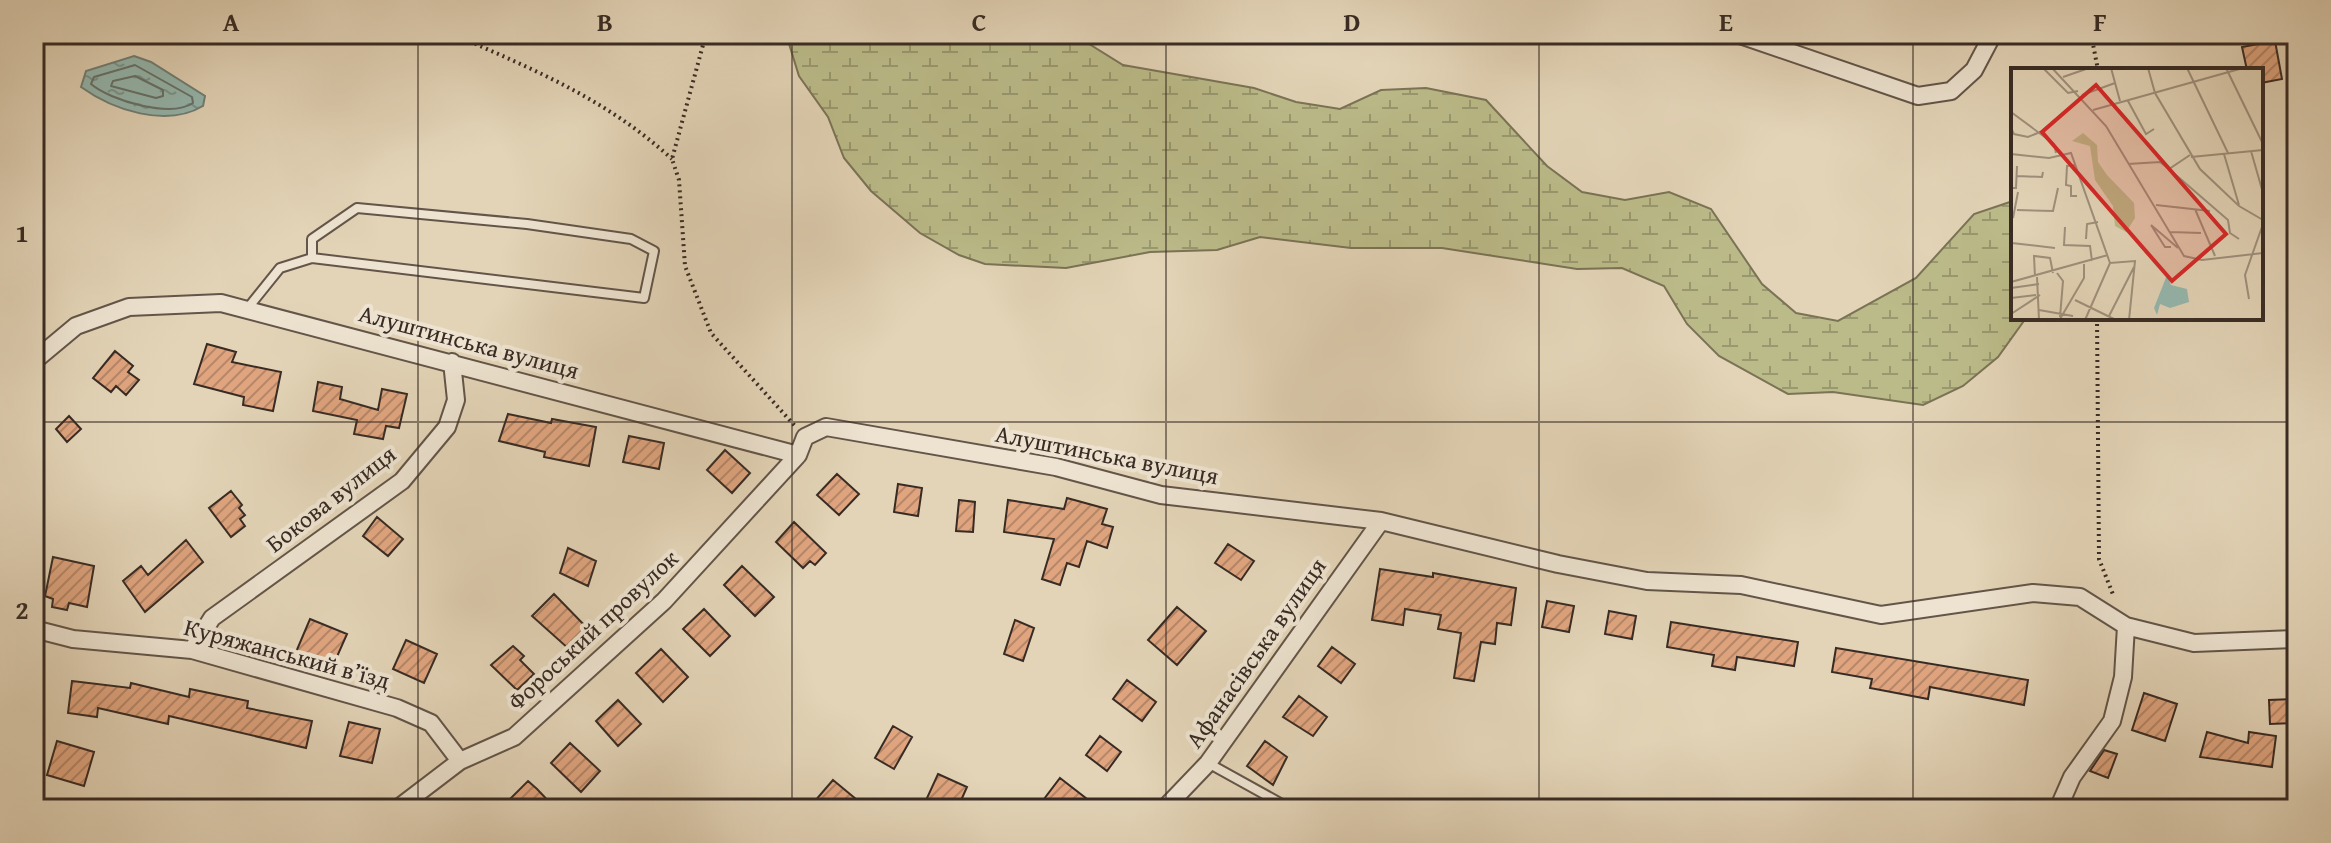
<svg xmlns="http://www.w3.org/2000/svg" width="2331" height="843" viewBox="0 0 2331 843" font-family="'Gentium Book Plus',serif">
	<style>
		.wetland { fill: url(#wetland-marsh); stroke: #7a7356; stroke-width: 2 }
		.water { fill: url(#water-ripples); stroke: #708077; stroke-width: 2 }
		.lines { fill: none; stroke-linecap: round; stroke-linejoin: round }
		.shore { stroke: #66726a; stroke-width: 2 }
		.building { fill: url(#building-hatch); stroke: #382b24; stroke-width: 2 }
		.service-casing { stroke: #635549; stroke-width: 12 }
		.minor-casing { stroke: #635549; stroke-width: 20 }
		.path { stroke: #382b24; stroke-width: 4; stroke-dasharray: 2 4; stroke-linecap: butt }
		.service { stroke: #ede3d0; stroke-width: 8 }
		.minor { stroke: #ede3d0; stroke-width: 16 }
		.grid { fill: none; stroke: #382b24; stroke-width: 2; stroke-opacity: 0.55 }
		.labels { text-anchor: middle; stroke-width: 8; stroke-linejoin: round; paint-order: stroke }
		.street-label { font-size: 24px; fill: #382b24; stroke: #ede3d0 }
		.inset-road { fill: none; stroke: #9f907c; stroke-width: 2 }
		.view { fill: #d62828; fill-opacity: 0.15; stroke: #d62828; stroke-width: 4 }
		.inset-edge { fill: none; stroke: #382b24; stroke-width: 4 }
		.neatline { fill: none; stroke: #382b24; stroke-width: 3 }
		.grid-label { font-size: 26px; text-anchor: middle; font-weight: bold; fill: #382b24 }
	</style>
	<defs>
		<pattern id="wetland-marsh" width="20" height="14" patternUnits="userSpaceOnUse" patternTransform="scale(2)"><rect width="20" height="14" fill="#bbbb89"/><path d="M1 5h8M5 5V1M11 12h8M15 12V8" fill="none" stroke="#999870"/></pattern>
		<pattern id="water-ripples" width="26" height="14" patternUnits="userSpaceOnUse" patternTransform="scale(2)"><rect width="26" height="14" fill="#95b8af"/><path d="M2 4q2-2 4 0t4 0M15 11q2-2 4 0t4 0" fill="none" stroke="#7b968e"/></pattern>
		<pattern id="building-hatch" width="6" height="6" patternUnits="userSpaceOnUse" patternTransform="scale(2)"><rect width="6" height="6" fill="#e0a57f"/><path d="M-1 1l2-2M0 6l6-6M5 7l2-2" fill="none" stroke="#b78768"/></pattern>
	</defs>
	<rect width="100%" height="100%" fill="#e3d4b7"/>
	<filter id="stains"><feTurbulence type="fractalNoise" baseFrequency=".0025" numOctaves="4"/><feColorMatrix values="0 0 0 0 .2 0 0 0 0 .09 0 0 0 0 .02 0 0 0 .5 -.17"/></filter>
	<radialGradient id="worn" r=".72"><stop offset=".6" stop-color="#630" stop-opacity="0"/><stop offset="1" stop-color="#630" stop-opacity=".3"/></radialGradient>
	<path class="wetland" d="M786 34H1073L1123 65 1254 88 1296 102 1340 109 1381 90 1426 88 1486 100 1547 166 1582 192 1625 200 1669 192 1711 209 1762 284 1796 313 1838 321 1916 278 1974 214 2013 201V318H2026L1998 357 1963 386 1923 405 1833 392 1788 394 1719 356 1687 324 1664 286 1622 268 1577 269 1442 248H1351L1260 237 1217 250 1150 252 1066 268 985 264 959 255 920 233 871 191 844 158 828 117 799 76Z"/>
	<path class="water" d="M134 56 151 62 205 96 203 106C166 128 113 110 81 87L86 71Z"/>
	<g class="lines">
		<path class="shore" d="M135 65 192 97 193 103C171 118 111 101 91 84L94 77Z
			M135 76 163 90V96L156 98 111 86 113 81Z"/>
	</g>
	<path class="building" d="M2275 41 2282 79 2261 83V70H2247L2242 47Z
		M207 344 236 352 232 362 281 372 273 411 243 405 244 397 194 384Z
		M115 351 133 366 128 372 139 380 126 395 116 386 111 392 93 378Z
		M318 382 342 387 340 399 378 410 382 389 407 394 399 428 386 426 383 439 354 434 357 420 313 411Z
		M508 414 551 423 552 419 596 427 589 466 544 457 545 452 499 441Z
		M69 416 81 429 67 442 56 429Z
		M629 436 664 443 659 469 623 462Z
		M725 450 750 473 732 493 707 470Z
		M837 474 859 494 839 515 817 495Z
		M898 484 922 488 918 516 894 512Z
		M231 491 242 505 239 508 245 515 240 519 245 526 231 537 209 508Z
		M1067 498 1107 509 1102 524 1113 527 1107 548 1087 541 1079 567 1067 563 1060 585 1042 579 1054 539 1004 532 1008 500 1064 509Z
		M959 500 975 502 973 532 956 531Z
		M377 517 403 539 388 556 363 536Z
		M794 522 826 553 815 565 810 561 803 568 776 542Z
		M186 540 203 562 145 612 123 581 141 566 148 575Z
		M1228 544 1254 561 1241 580 1215 563Z
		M568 548 596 561 588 586 560 573Z
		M53 557 94 566 87 607 69 603 67 610 52 607 53 599 45 596Z
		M742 566 774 597 755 616 724 585Z
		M1380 569 1433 577V573L1516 588 1511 625 1497 623 1495 644 1481 642 1474 681 1454 678 1461 633 1438 629 1441 615 1405 609 1403 625 1372 620Z
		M554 594 590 631 570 650 532 616Z
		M1547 601 1574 606 1569 632 1542 627Z
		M1177 607 1206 631 1177 665 1148 640Z
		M704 609 730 636 710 656 683 629Z
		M1609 611 1636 616 1632 639 1605 634Z
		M310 619 347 634 332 668 296 652Z
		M1015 620 1034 628 1023 661 1004 654Z
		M1671 622 1798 642 1794 666 1737 657 1735 670 1712 666 1714 655 1667 647Z
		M406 640 437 654 424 683 393 669Z
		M513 646 524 656 520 660 534 674 517 690 491 665Z
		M1332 647 1355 664 1341 683 1318 666Z
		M1836 648 2028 680 2024 705 1930 687 1928 699 1870 688 1872 679 1832 672Z
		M661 649 688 677 663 702 636 673Z
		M1127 680 1156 702 1142 721 1113 699Z
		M72 681 130 688 131 683 189 697 190 689 248 701 247 708 312 721 306 748 169 716 168 724 98 708 97 717 68 713Z
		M2144 693 2177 704 2165 741 2132 730Z
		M1299 696 1327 717 1313 736 1283 717Z
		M2297 699V723L2270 724 2269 700Z
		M618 700 641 724 618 746 596 721Z
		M349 722 380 729 372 763 340 756Z
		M893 726 912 737 894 769 875 758Z
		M2207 732 2248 743 2249 732 2276 736 2272 767 2200 757Z
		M1100 736 1121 752 1107 771 1086 755Z
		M57 741 94 752 84 786 47 775Z
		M1265 741 1287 757 1273 785 1247 766Z
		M570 743 600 771 581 792 551 763Z
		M2104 750 2117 754 2108 778 2090 771Z
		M938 774 967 787 959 805 956 803 953 809H922Z
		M1060 778 1087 799 1079 809H1050L1041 803Z
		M833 780 868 809H808Z
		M528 781 537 789 556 809H520L510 799Z"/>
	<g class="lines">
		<g class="service-casing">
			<path id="service" d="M247 309 280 268 312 258 644 298 654 251 631 239 527 224 357 208 312 239V258
				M1208 763 1291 809"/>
		</g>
		<g class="minor-casing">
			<path id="minor" d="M1737 34 1918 96 1951 91 1974 70 1993 34
				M34 361 76 326 129 307 221 303 798 455 805 437 826 427 1056 467 1161 495 1381 521 1558 564 1647 581 1741 585 1881 615 2033 593 2080 597 2126 626 2194 643 2297 639
				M34 629 73 639 192 650 397 708 431 723 460 761
				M192 650 212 618 402 481 447 427 456 400 452 362
				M397 809 460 761 514 737 664 601 798 455
				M1164 809 1208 763 1381 521
				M2058 809 2072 777 2112 721 2123 677 2126 626
				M2296 809 2297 807"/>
		</g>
		<path class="path" d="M453 34C534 70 605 98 672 159
			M706 34 672 159 679 180 685 266 711 333 795 426
			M2091 34 2098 70
			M2097 318 2099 559 2114 597"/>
		<use href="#service" class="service"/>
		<use href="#minor" class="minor"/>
	</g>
	<path class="grid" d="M418 34V809M792 34V809M1166 34V809M1539 34V809M1913 34V809M34 422H2297"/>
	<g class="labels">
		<g class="street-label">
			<text transform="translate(469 342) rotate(15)" y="8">Алуштинська вулиця</text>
			<text transform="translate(1107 455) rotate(11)" y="8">Алуштинська вулиця</text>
			<text transform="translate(331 499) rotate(-38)" y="8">Бокова вулиця</text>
			<text transform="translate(593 630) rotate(-43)" y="8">Фороський провулок</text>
			<text transform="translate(1256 653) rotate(-55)" y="8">Афанасівська вулиця</text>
			<text transform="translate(287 654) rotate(15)" y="8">Куряжанський в’їзд</text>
		</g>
	</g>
	<g transform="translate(2011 68)">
		<rect width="252" height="252" fill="#e3d4b7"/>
		<path d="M72 65 86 77 87 94 96 107 123 135 124 150 115 164 104 158 102 138 84 112 79 78 61 73Z" fill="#bbbb89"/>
		<path d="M156 207 160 217 176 221 178 234 159 240 149 236 146 247 143 240Z" fill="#95b8af"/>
		<path class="inset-road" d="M32 0 57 25 67 23M41 0 95 58 173 188 191 192 252 185M100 0 109 33M137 0 144 25 189 101 228 138 252 152M176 0 217 85M215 0 252 76M52 9 78 0M71 27 104 15M117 33 135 66 143 61M82 42 232 0M0 44 43 76 45 85M0 60 3 66 17 69 29 64M240 83 252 125M0 86 38 90 60 85 99 195 124 193 118 252M213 86 228 137M180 89 252 82M117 96 149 94 158 101 179 87M65 97 56 98 55 117 60 118V128H66M158 101 217 152 219 165 228 171M6 108 31 109 32 104M0 120H5L6 98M145 137 199 143M184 141 204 188M6 142 42 143 47 120M0 150 1 175 44 180M2 150 7 124M140 157 167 180M140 157 154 179H160M54 159 53 177 79 178 81 193M159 164 190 165M75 171 76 156 87 154M46 205 52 213 49 249M24 209 23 188 39 190 42 205M26 209 28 252M0 214 97 187M0 220 28 216M0 230 25 227M238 231 234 207 252 156M64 232 105 252M28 242 62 248M0 246 29 227M49 251 73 210V196M74 252 99 195M96 252 123 199"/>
		<path class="view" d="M85 17 215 166 161 213 31 64Z"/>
		<rect width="252" height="252" class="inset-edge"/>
	</g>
	<rect width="2331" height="843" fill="none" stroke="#e3d4b7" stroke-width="88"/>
	<rect x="44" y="44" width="2243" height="755" class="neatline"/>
	<g class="grid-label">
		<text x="231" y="31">A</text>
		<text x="605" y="31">B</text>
		<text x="979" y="31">C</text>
		<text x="1352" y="31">D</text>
		<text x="1726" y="31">E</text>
		<text x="2100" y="31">F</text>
		<text x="22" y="242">1</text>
		<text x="22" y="619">2</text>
	</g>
	<rect width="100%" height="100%" filter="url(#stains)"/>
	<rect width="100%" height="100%" fill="url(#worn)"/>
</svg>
